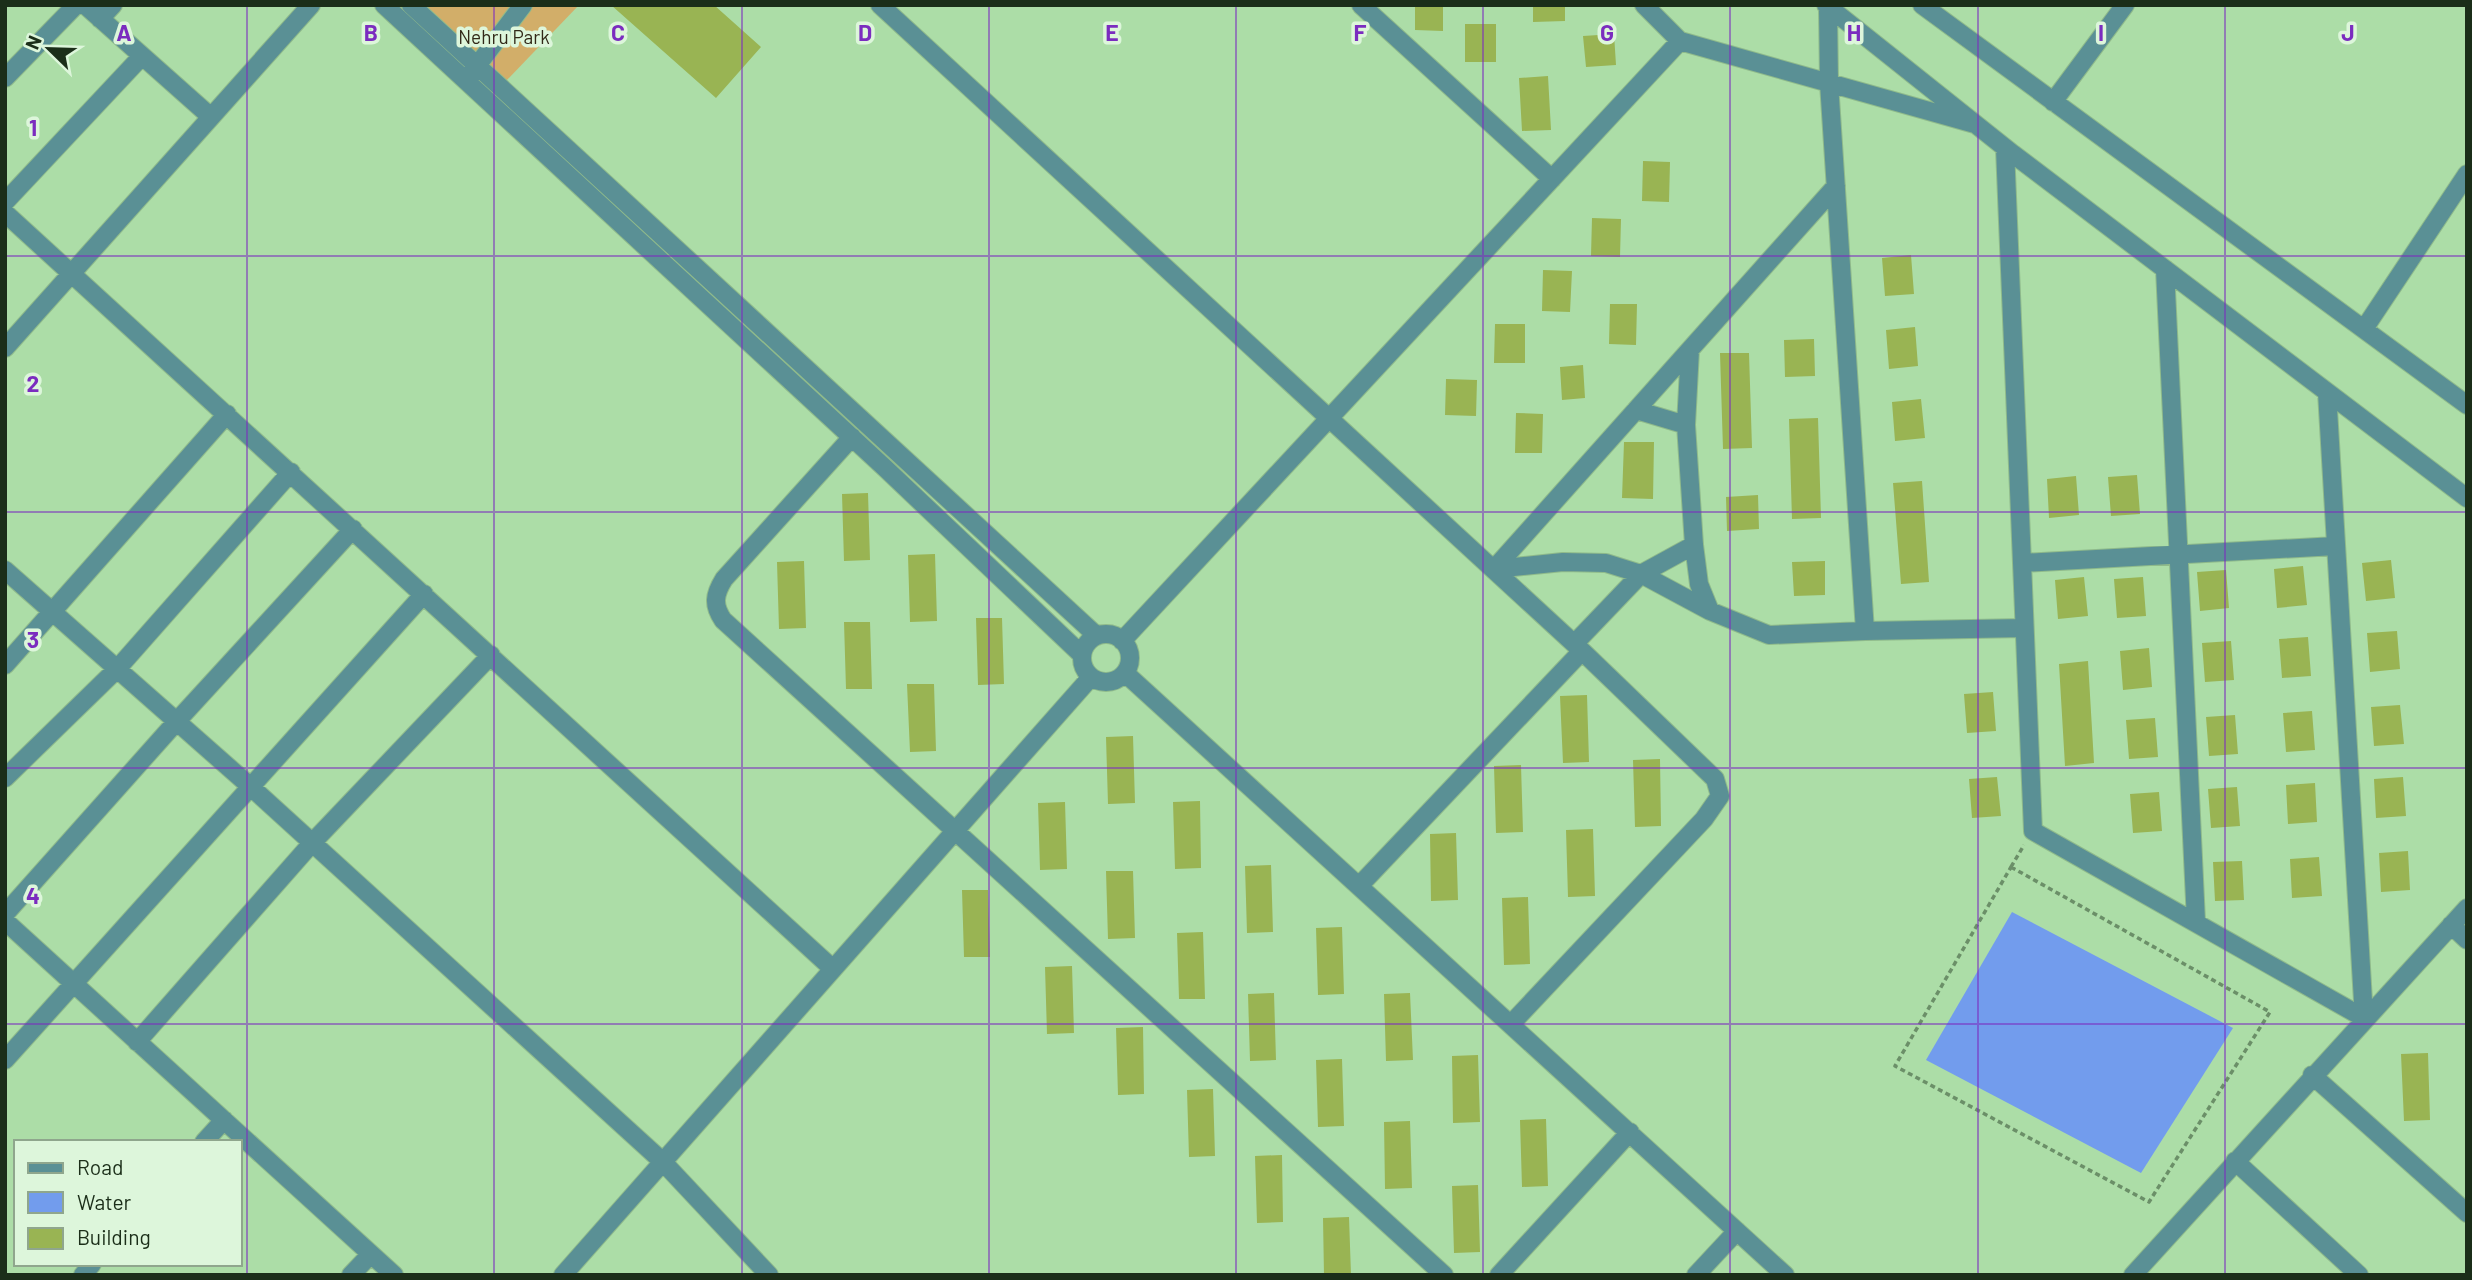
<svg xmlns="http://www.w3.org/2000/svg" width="2472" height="1280" viewBox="0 0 2472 1280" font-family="Barlow,sans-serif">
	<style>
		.green { fill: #d2ae69 }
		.water { fill: #729ced }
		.building { fill: #99b453 }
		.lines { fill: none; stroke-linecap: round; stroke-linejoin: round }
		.minor-casing { stroke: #8fba8b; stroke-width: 20 }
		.path { stroke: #6b8f68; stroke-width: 3.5; stroke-dasharray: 5 3.5; stroke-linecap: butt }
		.minor { stroke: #5a9095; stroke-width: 18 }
		.grid { fill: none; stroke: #7b2cbf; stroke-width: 2; stroke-opacity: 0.55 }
		.labels { text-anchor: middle; stroke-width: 7; stroke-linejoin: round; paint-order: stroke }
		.park-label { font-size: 19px; fill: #312817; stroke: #ddf6db }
		.grid-label { font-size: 23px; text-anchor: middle; font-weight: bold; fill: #7b2cbf; stroke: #ddf6db; stroke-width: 7; stroke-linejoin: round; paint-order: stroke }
	</style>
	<rect width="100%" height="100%" fill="#acdda7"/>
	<path class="green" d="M422 5H579L506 81Z"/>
	<path class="water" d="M2012 912 2233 1028 2141 1173 1926 1060Z"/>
	<path class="building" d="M611 5H714L761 47 716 98Z
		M1415 5H1443V31L1415 30Z
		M1533 5H1565V21L1533 22Z
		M1465 24H1496V62H1465Z
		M1614 34 1616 65 1586 67 1583 36Z
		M1548 76 1551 130 1522 131 1519 78Z
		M1643 161 1670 162 1669 202 1642 201Z
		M1592 218 1621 219 1620 257 1591 256Z
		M1911 255 1914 294 1885 296 1882 258Z
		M1543 270 1572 271 1570 312 1542 311Z
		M1610 304H1637L1636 345 1609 344Z
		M1495 324H1525V363H1494Z
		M1915 327 1918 366 1889 369 1886 330Z
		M1814 339 1815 376 1785 377 1784 340Z
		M1720 353H1749L1752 448 1723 449Z
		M1583 365 1585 398 1562 400 1560 367Z
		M1446 379 1477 380 1476 416 1445 415Z
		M1921 399 1925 438 1895 441 1892 402Z
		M1516 413 1543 414 1542 453H1515Z
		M1818 418 1821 518 1792 519 1789 419Z
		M1624 442H1654L1653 499 1622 498Z
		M2137 475 2140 514 2111 516 2108 477Z
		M2076 476 2079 515 2049 518 2047 479Z
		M1922 481 1929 582 1901 584 1893 483Z
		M868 493 870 560 844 561 842 494Z
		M1758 495 1759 529 1727 531 1726 497Z
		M935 554 937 621 910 622 908 555Z
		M2391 560 2395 598 2366 601 2362 563Z
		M804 561 806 628 779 629 777 562Z
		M1825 561V595L1794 596 1792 562Z
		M2303 566 2307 605 2277 608 2274 569Z
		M2226 570 2229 608 2200 611 2197 572Z
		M2084 577 2088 616 2058 619 2055 580Z
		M2143 577 2146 616 2117 618 2114 579Z
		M976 618H1002L1004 684 978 685Z
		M844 622H870L872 689H846Z
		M2397 631 2400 669 2370 672 2367 633Z
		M2308 637 2311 676 2282 678 2279 639Z
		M2231 641 2234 680 2205 682 2202 643Z
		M2149 648 2152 687 2123 690 2120 651Z
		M2088 661 2094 763 2065 766 2059 664Z
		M907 684H934L936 751 910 752Z
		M1993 692 1996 731 1967 733 1964 694Z
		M1587 695 1589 762 1563 763 1560 696Z
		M2400 705 2404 744 2374 746 2371 707Z
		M2312 711 2315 750 2286 752 2283 713Z
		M2235 715 2238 754 2209 756 2206 717Z
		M2155 718 2158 757 2129 759 2126 720Z
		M1133 736 1135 803 1108 804 1106 737Z
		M1660 759 1661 826 1635 827 1633 760Z
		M1521 765 1523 832 1496 833 1494 766Z
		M1997 777 2001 816 1972 818 1969 779Z
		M2403 777 2406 816 2376 818 2374 779Z
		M2315 783 2317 822 2288 824 2286 785Z
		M2237 787 2240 826 2211 828 2208 789Z
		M2159 792 2162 831 2133 833 2130 794Z
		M1200 801 1201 868 1175 869 1173 802Z
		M1065 802 1067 869 1040 870 1038 803Z
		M1593 829 1595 896 1568 897 1566 830Z
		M1456 833 1458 900 1431 901 1430 834Z
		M2408 851 2410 890 2381 892 2379 853Z
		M2319 857 2322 896 2292 898 2290 859Z
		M2242 861 2244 900 2215 901 2213 862Z
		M1271 865 1273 932 1247 933 1245 866Z
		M1106 871H1133L1135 938 1108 939Z
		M962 890H988L990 957H964Z
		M1528 897 1530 964 1504 965 1502 898Z
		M1342 927 1344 994 1318 995 1316 928Z
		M1203 932 1205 999H1179L1177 933Z
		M1072 966 1074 1033 1047 1034 1045 967Z
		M1274 993 1276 1060 1250 1061 1248 994Z
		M1410 993 1413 1060 1386 1061 1384 994Z
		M1143 1027 1144 1094 1118 1095 1116 1028Z
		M2428 1053 2430 1120 2404 1121 2401 1054Z
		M1478 1055 1480 1122 1453 1123 1452 1056Z
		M1342 1059 1344 1126 1318 1127 1316 1060Z
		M1213 1089 1215 1156 1189 1157 1187 1090Z
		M1546 1119 1548 1186 1522 1187 1520 1120Z
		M1410 1121 1412 1188 1385 1189 1384 1122Z
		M1282 1155 1283 1222 1257 1223 1255 1156Z
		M1478 1185 1480 1252 1454 1253 1452 1186Z
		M1349 1217 1351 1275H1324L1323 1218Z"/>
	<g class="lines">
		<g class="minor-casing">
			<path id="minor" d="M85 5 211 117
				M384 5 885 468 1082 655
				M411 5 1097 636
				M880 5 1582 651 1359 886
				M1361 5 1552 179
				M1644 5 1680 41
				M1826 5 2013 154 2467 498
				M1922 5 2467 405
				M1828 7 1829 83 1865 631 2024 628
				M100 19 113 5
				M470 75 523 5
				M5 78 76 5
				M2053 102 2125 5
				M2005 148 2033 831 2364 1018 2327 392
				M5 202 142 56
				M5 213 833 969
				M2165 269 2196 921
				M2364 329 2467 174
				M5 348 311 5
				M1690 350 1686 425 1694 545 1699 584 1710 611
				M1636 410 1686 425
				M852 437 724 579C714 595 713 605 723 620L1444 1275
				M2022 563 2336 546
				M1494 569 1836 186
				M1494 569 1563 562 1606 563 1641 574 1710 611 1769 635 1865 631
				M5 570 251 787 663 1162 769 1275
				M1082 658a24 24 0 1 1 48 0a24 24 0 1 1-48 0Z
				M1122 641 1680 41 1975 124
				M1575 643 1641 574 1694 545
				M5 665 227 414
				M1125 673 1785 1275
				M5 778 118 668 291 472
				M5 914 177 721 353 529
				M5 921 394 1275
				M2451 925 2467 940
				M1511 1024 1704 819 1720 796 1715 779 1582 651
				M137 1042 312 843 491 655
				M5 1060 424 594
				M2312 1075 2467 1213
				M204 1142 224 1120
				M2235 1161 2359 1275
				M83 1275 92 1264
				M351 1275 371 1254
				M563 1275 1091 677
				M1499 1275 1630 1132
				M1696 1275 1737 1231
				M2133 1275 2467 908"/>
		</g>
		<path class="path" d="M2011 867 2270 1012 2149 1202 1895 1066Z
			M2011 867 2024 845"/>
		<use href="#minor" class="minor"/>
	</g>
	<path class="grid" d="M247 5V1275M494 5V1275M742 5V1275M989 5V1275M1236 5V1275M1483 5V1275M1730 5V1275M1978 5V1275M2225 5V1275M5 256H2467M5 512H2467M5 768H2467M5 1024H2467"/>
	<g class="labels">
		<g class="park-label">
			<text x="504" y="44">Nehru Park</text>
		</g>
	</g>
	<g class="grid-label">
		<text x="124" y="41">A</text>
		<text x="371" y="41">B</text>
		<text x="618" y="41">C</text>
		<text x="865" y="41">D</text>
		<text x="1112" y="41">E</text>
		<text x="1360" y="41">F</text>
		<text x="1607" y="41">G</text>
		<text x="1854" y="41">H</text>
		<text x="2101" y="41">I</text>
		<text x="2348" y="41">J</text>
		<text x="33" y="136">1</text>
		<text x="33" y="392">2</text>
		<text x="33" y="648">3</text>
		<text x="33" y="904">4</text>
	</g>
	<rect width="2472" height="1280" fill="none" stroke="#1b2e19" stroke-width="14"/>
	<rect x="14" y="1140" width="228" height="126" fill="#ddf6db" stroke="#8fa68d" stroke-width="2"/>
	<rect x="28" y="1163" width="35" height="10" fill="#5a9095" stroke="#8fa68d" stroke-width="2"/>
	<text x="77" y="1175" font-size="21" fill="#1b2e19">Road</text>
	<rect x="28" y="1192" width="35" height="21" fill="#729ced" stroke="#8fa68d" stroke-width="2"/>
	<text x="77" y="1210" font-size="21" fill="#1b2e19">Water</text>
	<rect x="28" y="1228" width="35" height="21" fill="#99b453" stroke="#8fa68d" stroke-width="2"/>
	<text x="77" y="1245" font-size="21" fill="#1b2e19">Building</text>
	<g transform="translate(49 49) rotate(293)" stroke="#ddf6db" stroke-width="5" paint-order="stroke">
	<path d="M0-5L12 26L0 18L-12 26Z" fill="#1b2e19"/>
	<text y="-10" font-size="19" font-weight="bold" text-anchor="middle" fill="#1b2e19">N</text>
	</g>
</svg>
